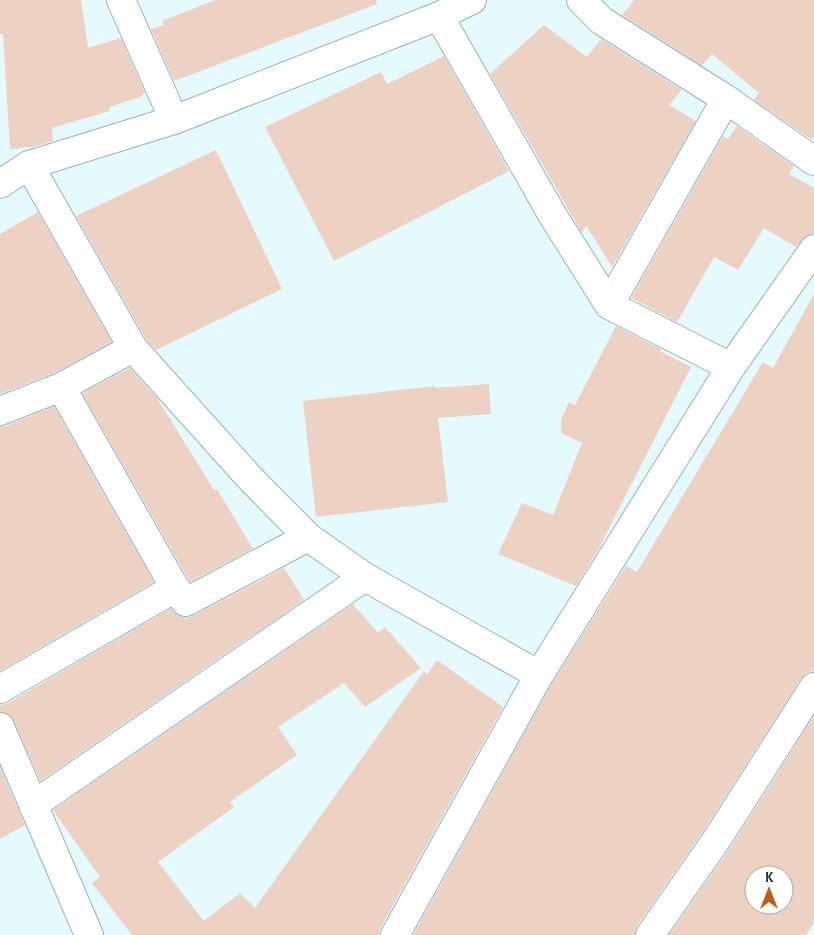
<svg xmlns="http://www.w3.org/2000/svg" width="814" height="935" viewBox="0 0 814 935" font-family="'Alegreya Sans',sans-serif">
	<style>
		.building { fill: #edd1c2; fill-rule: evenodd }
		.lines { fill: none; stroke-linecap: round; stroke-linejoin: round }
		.street-casing { stroke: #93b4bb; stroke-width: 30 }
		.secondary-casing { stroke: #93b4bb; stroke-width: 30 }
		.street { stroke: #fff; stroke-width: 28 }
		.secondary { stroke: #fff; stroke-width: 28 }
	</style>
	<rect width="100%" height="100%" fill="#e5fafe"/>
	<path class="building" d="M0 0H81L88 48 121 38 145 93 142 94 143 96 109 107 110 111 52 128 53 141 33 147 10 149 3 34H0Z
		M215 0H376L377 4 174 81 151 29 164 25 162 21Z
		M634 0H814V136L812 140 754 100 759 93 712 54 702 66 622 15Z
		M544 25 587 57 601 39 682 90 669 105 696 121 612 267 586 225 582 233 490 74Z
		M444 56 509 171 334 261 265 127 381 72 387 84Z
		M737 126 794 166 789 174 814 188V234L807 235 796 247 764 228 738 270 714 257 677 322 631 298 723 136 728 139Z
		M216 150 282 289 156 350 146 339 76 216Z
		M38 212 112 342 54 373 0 394V234Z
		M814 294V671L806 673 801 679 704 830 637 926 635 935H413L552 683 626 566 637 572 763 362 773 368Z
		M616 326 661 349 660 351 691 367 598 550 576 586 498 554 522 503 553 515 582 443 561 433V420L569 402 575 405Z
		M130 368 157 398 214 490 217 489 253 549 190 582 82 393Z
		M489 384 491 414 438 418 448 502 316 517 303 401 435 386V388Z
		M54 406 154 582 0 671V426H6Z
		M284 568 304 600 40 781 14 721 9 714 0 712V705L8 703 171 608 180 616 187 618 193 616Z
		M353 604 378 633 385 627 421 668 365 707 344 683 278 727 297 755 230 802 234 807 158 862 204 921 240 893 255 908 424 671 427 675 437 660 503 707 381 927 379 935H132L92 883 100 877 53 810Z
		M814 716V923L806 935H669L730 848ZM754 875H784V905H754Z
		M0 767 25 825 0 839Z"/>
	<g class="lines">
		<g class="street-casing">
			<path id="street" d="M121 0 174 120
				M581 0 602 21 726 99 814 161
				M439 16 553 216 609 305 731 367
				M29 165 133 348 248 476 308 537 365 577 539 675
				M609 305 726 99
				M61 387 175 588
				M0 411 61 387 133 348
				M0 689 175 588 186 602 308 537
				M0 727 89 935
				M33 805 365 577
				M395 935 539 675 731 367 814 249
				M650 935 717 839 814 687"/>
		</g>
		<g class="secondary-casing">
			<path id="secondary" d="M0 184 29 165 174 120 439 16 472 0"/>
		</g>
		<use href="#street" class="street"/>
		<use href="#secondary" class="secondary"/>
	</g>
	<g transform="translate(769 890)"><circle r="24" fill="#ffffff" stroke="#a5aaab"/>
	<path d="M0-4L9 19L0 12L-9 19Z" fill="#bb5d13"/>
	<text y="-8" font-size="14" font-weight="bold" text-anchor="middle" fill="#1d2b2d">K</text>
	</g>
</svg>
